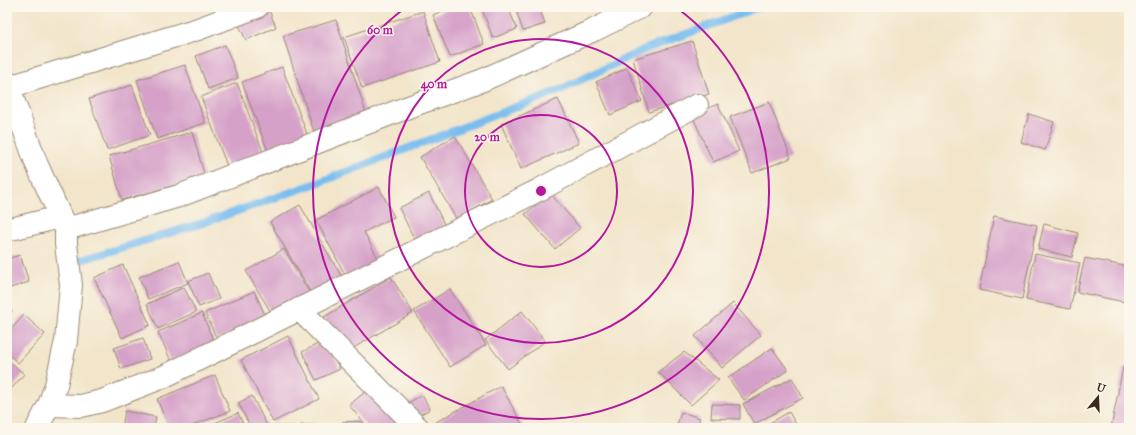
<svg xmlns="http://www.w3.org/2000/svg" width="1136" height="435" viewBox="0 0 1136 435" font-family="'IM FELL Great Primer',serif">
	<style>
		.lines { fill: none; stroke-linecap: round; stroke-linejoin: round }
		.stream { stroke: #79bdef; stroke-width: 8 }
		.building { fill: #d6a1c9 }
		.street-casing { stroke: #968874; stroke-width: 24 }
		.primary-casing { stroke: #968874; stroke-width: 24 }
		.street { stroke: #fff; stroke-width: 22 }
		.primary { stroke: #fff; stroke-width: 22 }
		.ring { fill: none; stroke: #b5179e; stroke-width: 2 }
		.centre { fill: #b5179e; stroke: #fbf7ec; stroke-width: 2 }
		.ring-label { font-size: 12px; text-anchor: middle; font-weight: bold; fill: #b5179e; stroke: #fbf7ec; stroke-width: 3; stroke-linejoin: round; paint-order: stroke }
	</style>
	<rect width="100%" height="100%" fill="#fbf7ec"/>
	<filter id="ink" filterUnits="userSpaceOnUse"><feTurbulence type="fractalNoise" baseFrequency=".025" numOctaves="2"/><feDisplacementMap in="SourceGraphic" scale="8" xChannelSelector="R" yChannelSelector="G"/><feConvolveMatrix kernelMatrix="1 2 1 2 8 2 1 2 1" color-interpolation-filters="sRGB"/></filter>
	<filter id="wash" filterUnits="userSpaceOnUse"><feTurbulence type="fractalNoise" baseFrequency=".012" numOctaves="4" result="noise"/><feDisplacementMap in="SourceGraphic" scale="16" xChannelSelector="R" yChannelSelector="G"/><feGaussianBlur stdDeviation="0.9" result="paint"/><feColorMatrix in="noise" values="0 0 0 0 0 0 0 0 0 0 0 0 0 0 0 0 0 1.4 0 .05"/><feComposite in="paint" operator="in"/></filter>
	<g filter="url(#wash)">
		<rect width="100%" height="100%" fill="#f2e5ca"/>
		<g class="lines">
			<path class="stream" d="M78 261 203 223 320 182 560 90 643 50 759 7"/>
		</g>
		<g id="blocks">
			<path class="building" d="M452 7H470L484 44 450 57 433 15Z
				M481 7H508L517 29 493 38Z
				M515 7H539L545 24 523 31Z
				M268 8 276 27 246 40 237 21Z
				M423 11 440 62 362 88 344 37Z
				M336 20 368 119 315 135 283 36Z
				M692 41 709 94 649 112 633 59Z
				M225 45 238 78 208 89 196 56Z
				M185 65 205 123 157 139 137 80Z
				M282 67 310 142 270 157 242 82Z
				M627 68 642 101 610 115 596 82Z
				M237 83 263 152 227 166 201 97Z
				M132 85 150 135 107 150 89 99Z
				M558 99 579 143 521 169 501 124Z
				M769 102 791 158 752 173 730 117Z
				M718 104 739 151 713 162 692 115Z
				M1029 114 1054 122 1045 150 1021 142Z
				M192 132 205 177 122 200 109 156Z
				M455 136 492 199 457 220 420 157Z
				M379 187 394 217 364 232 381 264 349 282 316 220Z
				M429 193 445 226 415 240 399 208Z
				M550 193 580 228 555 249 525 214Z
				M300 205 343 279 313 296 270 222Z
				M994 216 1037 225 1022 299 979 290Z
				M1044 224 1078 233 1072 257 1038 249Z
				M284 249 309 292 272 314 246 271Z
				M1035 254 1080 263 1070 309 1026 300Z
				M20 255 29 282 7 289V259Z
				M1085 258 1129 267V303L1077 292Z
				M179 261 188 283 148 299 139 277Z
				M123 265 150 325 122 338 94 278Z
				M208 273 219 299 199 307 188 281Z
				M391 277 413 313 345 353 324 317Z
				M184 287 196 312 158 329 147 304Z
				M450 289 486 345 450 367 414 311Z
				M254 291 266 317 217 339 205 313Z
				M7 300 12 312 7 314Z
				M733 303 761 335 722 368 695 336Z
				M522 311 545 341 508 369 485 340Z
				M202 313 214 342 171 361 158 332Z
				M24 315 45 334 18 363 7 353V334Z
				M288 336 319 399 273 422 241 360Z
				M143 338 150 359 121 369 114 348Z
				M326 340 340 369 316 380 302 352Z
				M772 348 788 370 744 400 728 378Z
				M684 352 719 380 691 405 658 372Z
				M7 359 24 374 7 394Z
				M1123 367 1129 369V428H1111Z
				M215 375 230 411 186 428H169L157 399Z
				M792 378 803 398 754 424 743 404Z
				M501 386 523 426 519 428H440L436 422Z
				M370 388 403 428H368L349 405Z
				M422 395 430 409 416 417 408 403Z
				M252 396 268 428H251L238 403Z
				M712 404 740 405V419L711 418Z
				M125 411 156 417 154 428H122Z
				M681 412 700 418 696 428H676Z
				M789 412 798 428H761Z
				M238 413 245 428H203Z
				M360 421 361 428H343L342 422Z
				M711 423 750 426 749 428H710Z
				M301 425H334V428H301Z
				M275 426H295V428H275Z"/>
		</g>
	</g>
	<g filter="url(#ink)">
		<use href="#blocks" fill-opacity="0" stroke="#968874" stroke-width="1"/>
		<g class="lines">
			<g class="street-casing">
				<path id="street" d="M9 87 198 29 257 7
					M66 229 179 196 403 109 483 80 594 30 641 7
					M7 230 60 217
					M299 309 418 428
					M49 405 81 406 102 401 163 377 539 190 697 105"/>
			</g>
			<g class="primary-casing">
				<path id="primary" d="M7 83 37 165 66 229V244L71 285 66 341 56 385 49 405 37 428"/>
			</g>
			<use href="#street" class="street"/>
			<use href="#primary" class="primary"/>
		</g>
	</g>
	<g class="ring">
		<circle cx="541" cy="191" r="76"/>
		<circle cx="541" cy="191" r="152"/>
		<path d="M677 8A228 228 0 1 1 405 8"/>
	</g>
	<circle cx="541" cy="191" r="6" class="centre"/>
	<g class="ring-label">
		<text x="380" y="34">60 m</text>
		<text x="434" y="88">40 m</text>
		<text x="487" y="141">20 m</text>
	</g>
	<rect width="1136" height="435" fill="none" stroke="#fbf7ec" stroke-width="24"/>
	<g transform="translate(1098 397) rotate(19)" stroke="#fbf7ec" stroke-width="3" paint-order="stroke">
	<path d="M0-3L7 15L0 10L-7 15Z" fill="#3b2a1e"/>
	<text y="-6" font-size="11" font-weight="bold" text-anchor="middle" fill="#3b2a1e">U</text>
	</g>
</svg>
